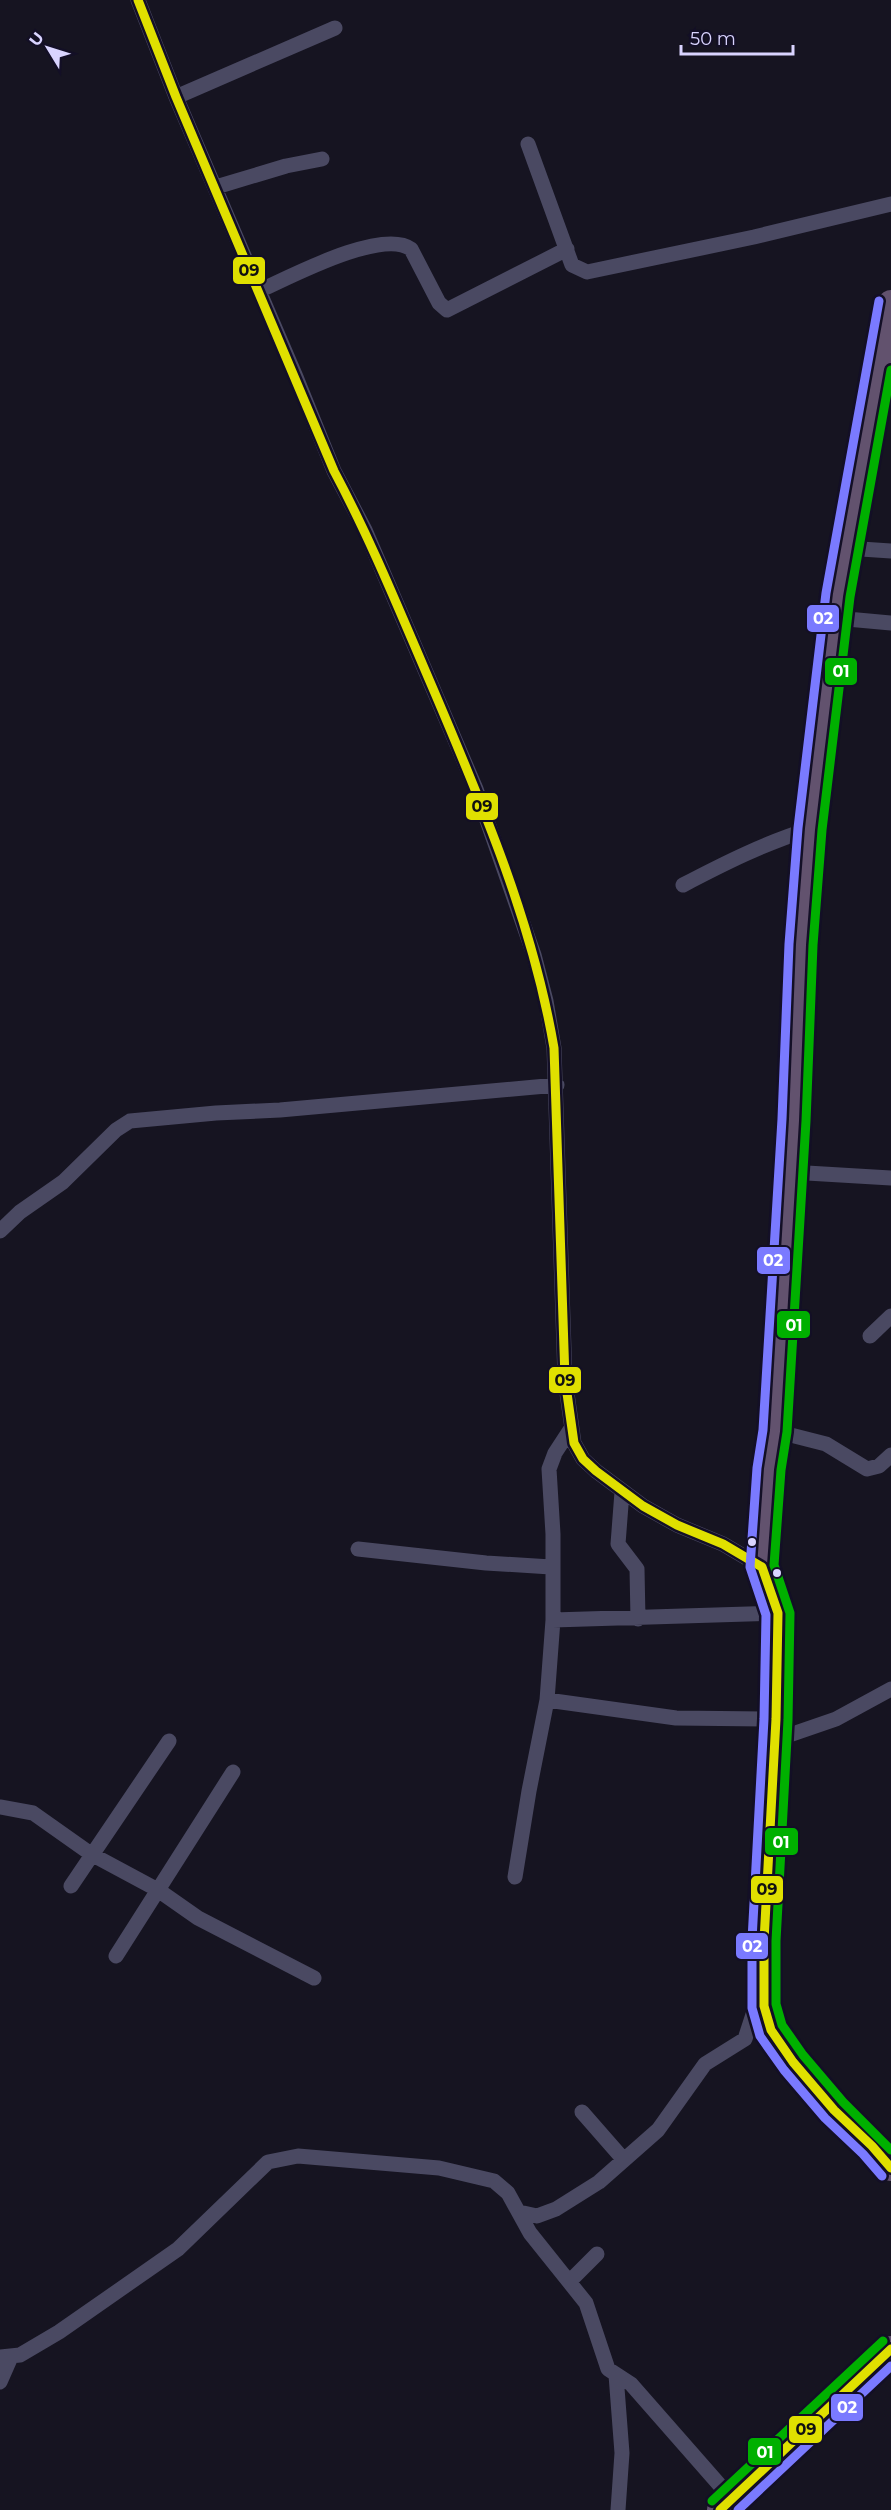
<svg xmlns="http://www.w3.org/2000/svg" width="891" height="2510" viewBox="0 0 891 2510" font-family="Montserrat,sans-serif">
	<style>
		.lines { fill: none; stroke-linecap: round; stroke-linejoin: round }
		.minor { stroke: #4a4962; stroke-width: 15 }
		.trunk { stroke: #62526e; stroke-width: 26 }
		.bus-1-casing { stroke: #130f26; stroke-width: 14 }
		.bus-2-casing { stroke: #130f26; stroke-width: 14 }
		.bus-3-casing { stroke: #130f26; stroke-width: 14 }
		.bus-1 { stroke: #e0e000; stroke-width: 9 }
		.bus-2 { stroke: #7a7aff; stroke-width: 9 }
		.bus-3 { stroke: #00b000; stroke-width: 9 }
		.bus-dot { fill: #d9d4ff; stroke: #130f26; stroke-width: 2 }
		.line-badge { stroke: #130f26; stroke-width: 2 }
		.badge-label { font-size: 16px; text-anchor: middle; font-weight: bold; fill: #fff }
		.pale-badge-label { font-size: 16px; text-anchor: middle; font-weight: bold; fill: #111 }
	</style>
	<rect width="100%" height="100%" fill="#161421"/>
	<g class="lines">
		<path class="minor" d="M138 0 176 97 296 377 334 471 365 530 476 789 534 955 546 1001 554 1048 565 1379 574 1443 583 1459 596 1471 643 1506 677 1525 723 1544 762 1567
			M176 97 335 28
			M528 144 572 265 587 272 754 237 891 204
			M216 187 286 166 322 159
			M259 291C290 277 382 228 411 249L439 303 447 310 567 249
			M846 548 891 551
			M836 618 891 623
			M683 885C725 863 765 843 810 829
			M790 1172 891 1178
			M0 1231 20 1212 63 1182 116 1130 130 1121 216 1113 280 1110 557 1085
			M870 1336 891 1316
			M775 1431 826 1444 867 1469 879 1466 891 1455
			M622 1492 618 1544 637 1569 638 1619
			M358 1549 486 1563 551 1567
			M553 1620 778 1613
			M547 1700 676 1718 776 1719
			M775 1740 836 1719 891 1689
			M0 1807 33 1813 91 1854 158 1890 198 1918 314 1978
			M515 1877 529 1791 547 1700 553 1620V1534L549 1469 555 1453 570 1430
			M71 1886 169 1741
			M116 1956 233 1772
			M582 2112 624 2160
			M519 2212 537 2216 556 2209 599 2182 658 2130 705 2064 745 2039 759 1996
			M570 2281 597 2254
			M0 2357 20 2355 59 2332 178 2249 268 2162 298 2156 439 2168 494 2181 508 2193 530 2233 586 2303 608 2369 631 2384 731 2498
			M616 2375 622 2453 618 2510
			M0 2382 11 2357"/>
		<path class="trunk" d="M891 303 838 595 810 829 801 944 794 1120 775 1431 769 1469 762 1567 778 1613 776 1719 764 1941V2006L771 2030 793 2062 834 2110 872 2146 891 2168
			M720 2510 851 2389 891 2349"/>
		<g class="bus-1-casing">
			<path id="bus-1" d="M138 0 176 97 334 471C372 542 402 617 434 691 483 806 533 924 554 1048L565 1379 574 1443 583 1459 596 1471 643 1506 677 1525 723 1544 762 1567
				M762 1567 778 1613 776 1719 764 1941V2006L771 2030 793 2062 834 2110 872 2146 891 2168
				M720 2510 891 2349"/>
		</g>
		<g class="bus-2-casing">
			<path id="bus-2" d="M879 301 826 593 798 828 789 944 782 1119 763 1430 757 1468 750 1567 766 1615 764 1719 752 1940V2008L760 2036 784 2070 825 2118 863 2154 882 2176
				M738 2510 891 2366"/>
		</g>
		<g class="bus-3-casing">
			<path id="bus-3" d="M891 370 850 597 822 830 813 945 806 1121 787 1432 781 1470 774 1565 790 1613 788 1720 776 1941V2004L782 2025 803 2055 843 2102 891 2150
				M712 2501 883 2341"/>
		</g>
		<use href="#bus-1" class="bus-1"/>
		<use href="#bus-2" class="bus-2"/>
		<use href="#bus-3" class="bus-3"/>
	</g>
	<g class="bus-dot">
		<circle cx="752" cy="1542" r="5"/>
		<circle cx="777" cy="1573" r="5"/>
	</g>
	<g class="line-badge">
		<rect x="232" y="256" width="34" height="29" rx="6" fill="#e0e000"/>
		<rect x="806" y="604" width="34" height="29" rx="6" fill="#7a7aff"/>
		<rect x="824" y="657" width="34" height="29" rx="6" fill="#00b000"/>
		<rect x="465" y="792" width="34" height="29" rx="6" fill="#e0e000"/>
		<rect x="756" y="1246" width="35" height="29" rx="6" fill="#7a7aff"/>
		<rect x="776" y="1310" width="35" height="29" rx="6" fill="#00b000"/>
		<rect x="548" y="1366" width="34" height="28" rx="6" fill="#e0e000"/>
		<rect x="764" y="1827" width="35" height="29" rx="6" fill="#00b000"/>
		<rect x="750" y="1875" width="34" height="29" rx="6" fill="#e0e000"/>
		<rect x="735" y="1932" width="34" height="28" rx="6" fill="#7a7aff"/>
		<rect x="830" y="2393" width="34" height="29" rx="6" fill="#7a7aff"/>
		<rect x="788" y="2415" width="35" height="29" rx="6" fill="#e0e000"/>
		<rect x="747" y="2437" width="35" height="29" rx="6" fill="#00b000"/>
	</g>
	<g class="badge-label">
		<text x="823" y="624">02</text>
		<text x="841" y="677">01</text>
		<text x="773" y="1266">02</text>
		<text x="794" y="1331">01</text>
		<text x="781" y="1848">01</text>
		<text x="752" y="1952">02</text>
		<text x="847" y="2413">02</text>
		<text x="765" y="2458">01</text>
	</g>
	<g class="pale-badge-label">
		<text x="249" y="276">09</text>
		<text x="482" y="812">09</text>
		<text x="565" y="1386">09</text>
		<text x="767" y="1895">09</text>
		<text x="806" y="2435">09</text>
	</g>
	<g transform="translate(48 48) rotate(308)" stroke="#130f26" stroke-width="4.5" paint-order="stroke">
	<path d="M0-4.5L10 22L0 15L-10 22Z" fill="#d9d4ff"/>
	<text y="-9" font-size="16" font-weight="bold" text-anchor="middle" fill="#d9d4ff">U</text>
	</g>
	<path d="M681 45v9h112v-9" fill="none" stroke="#d9d4ff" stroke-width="3"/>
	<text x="690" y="45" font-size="18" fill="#d9d4ff" stroke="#130f26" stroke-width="4.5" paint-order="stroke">50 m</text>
</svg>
